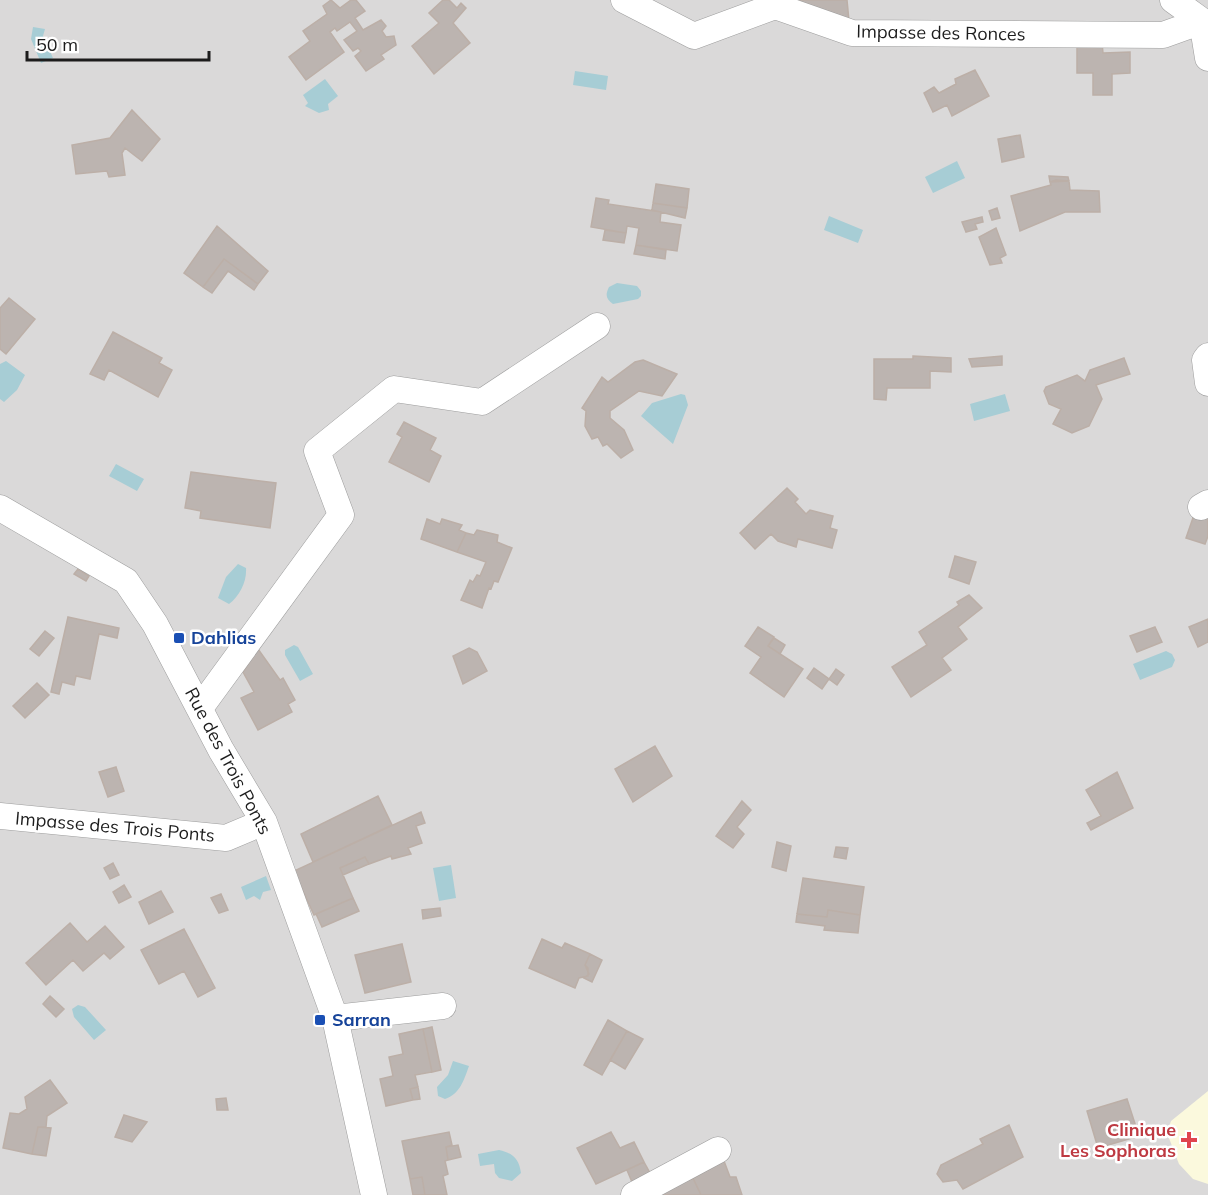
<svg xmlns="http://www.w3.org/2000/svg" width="1208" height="1195" viewBox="0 0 1208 1195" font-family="Mulish,sans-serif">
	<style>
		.residential { fill: #dad9d9 }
		.education { fill: #fbf9dd }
		.water { fill: #a7cdd5 }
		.building { fill: #bcb4b0; stroke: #bcafa7; stroke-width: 1.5 }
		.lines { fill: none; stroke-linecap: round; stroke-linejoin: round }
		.street-casing { stroke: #9d9d9d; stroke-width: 27 }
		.street { stroke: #fff; stroke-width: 26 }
		.transit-dot { fill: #1a4fb4; stroke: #fff; stroke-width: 2 }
		.health-dot { fill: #e0444e; stroke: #fff; stroke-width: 2 }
		.labels { text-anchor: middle; stroke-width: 5; stroke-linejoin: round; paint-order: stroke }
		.street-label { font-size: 18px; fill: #1c1c1c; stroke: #fff }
		.transit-label { font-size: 18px; font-weight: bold; fill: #164399; stroke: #fff; text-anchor: start }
		.health-label { font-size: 18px; font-weight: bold; fill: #be3a42; stroke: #fff; text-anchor: end }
	</style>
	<rect width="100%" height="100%" fill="#ece8e3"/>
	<path class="residential" d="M0 0H1208V1195H0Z"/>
	<path class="education" d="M1208 1091V1184L1193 1179 1179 1164 1167 1133 1171 1121Z"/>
	<path class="water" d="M33 27 45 29 43 36 53 58 41 63 31 39Z
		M575 71 608 76 606 90 573 85Z
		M325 79 338 96 328 104 329 110 319 113 305 106 308 103 303 95Z
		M957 161 965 178 933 193 925 177Z
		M829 216 863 230 858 243 824 230Z
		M617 283 637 286 641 291V296L638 299 613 304C606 299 605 295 609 287Z
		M6 361 25 375 17 390 4 402 0 399V364Z
		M681 394 685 395 688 405 673 444 641 416 652 403Z
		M1005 394 1010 411 974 421 970 404Z
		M116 464 144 479 137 491 109 476Z
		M238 564 246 568C247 581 240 596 229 604L218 598 226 577Z
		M294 645 298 647 313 674 300 681 285 655V650Z
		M1166 651 1172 654 1175 660 1172 667 1140 680 1133 664Z
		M451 865 456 898 439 901 433 868Z
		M266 876 271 890 263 892 260 900 254 896 246 900 241 887Z
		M78 1005 85 1007 106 1030 94 1040 74 1017 72 1009Z
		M453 1061 469 1066C464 1080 460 1094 445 1099L438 1096 437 1087 448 1075Z
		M499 1150C513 1153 519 1159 521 1173L512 1181 499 1178 495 1173 494 1164 480 1166 478 1154Z"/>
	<path class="building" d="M331 0 340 8 351 0H356L365 11 355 18 363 30 381 20 386 26 382 31 386 37 394 36 396 45 381 55 384 59 366 71 355 56 361 51 358 48 353 51 344 40 357 31 350 22 337 31 335 28 330 32 344 52 306 80 289 57 310 41 303 31 327 14 323 6Z
		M443 0H449L457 8 461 3 466 8 453 23 470 43 434 74 412 46 439 23 429 13Z
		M773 0H847L849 21Z
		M1077 42 1102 43 1103 53 1130 52V73L1112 74V95H1093V73H1077Z
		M975 70 989 96 952 116 947 105 933 112 924 93 934 87 939 93 956 84 955 79Z
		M132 110 160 139 142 161 125 148 122 153 125 175 109 177 107 171 76 174 72 145 110 138Z
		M1020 135 1024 157 1002 162 998 139Z
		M1049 176 1068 177 1069 181 1050 182Z
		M1056 180 1069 181 1070 190 1099 191 1100 212H1065L1020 231 1011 196 1051 185 1050 182Z
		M656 184 689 189 687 208 653 203Z
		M596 198 609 200 608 204 661 212 660 222 681 225 677 251 636 245 639 228 627 226 626 233 591 227Z
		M653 203 687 208 685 218 652 210Z
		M997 208 1000 218 992 220 989 211Z
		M982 217 983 222 975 224 977 229 966 232 962 222Z
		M217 226 268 271 258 284 224 259 203 287 184 273Z
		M996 228 1006 255 1000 258 1002 263 990 265 979 237Z
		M605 230 626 233 624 243 603 240Z
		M636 245 666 250 665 259 634 254Z
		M224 259 258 284 254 290 228 271 212 293 203 287Z
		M9 298 35 319 6 354 0 349V308Z
		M113 332 162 358 159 363 172 370 158 397 109 370 104 380 90 374Z
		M913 356 951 358V372L930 371V388H887L886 400 874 399V359H913Z
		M1002 356V365L972 367 969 359Z
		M1124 358 1130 374 1096 385 1102 399 1089 426 1072 433 1053 424 1061 409 1049 404 1044 391 1046 387 1077 375 1085 381 1090 370Z
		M643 360 677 374 662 396 639 391 610 411V418L624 430 633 450 621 458 607 444 603 446 598 437 592 439 585 426 586 411 582 408 602 377 608 382 635 362Z
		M404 422 436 438 430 450 441 456 429 482 389 462 402 437 397 434Z
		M191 472 276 483 270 528 200 518 201 511 185 508Z
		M787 488 798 499 795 502 806 514 810 510 833 516 830 528 837 530 832 548 798 539 796 547 778 541 771 534 755 549 740 533Z
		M1208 512V536L1205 544 1186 538 1194 515Z
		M427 519 440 524 442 519 462 525 459 530 466 533 457 552 421 539Z
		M477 530 498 535 497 542 512 548 498 582 494 581 491 589 489 588 482 608 461 600 470 580 473 582 477 575 480 576 486 562 457 552 466 533 474 535Z
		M955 556 976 562 969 584 949 577Z
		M78 569 89 576 86 581 74 574Z
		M969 595 982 608 958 627 967 639 942 658 951 670 911 697 892 667 927 645 919 632 959 605 957 602Z
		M68 617 119 628 117 638 99 634 90 679 76 676 74 685 62 682 59 694 51 692Z
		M1208 619V642L1198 647 1189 627Z
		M758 627 774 637 768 646 803 669 784 697 750 673 761 657 745 646Z
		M1155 627 1162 642 1137 652 1130 636Z
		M45 631 54 638 39 656 30 649Z
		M774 638 785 645 780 654 768 646Z
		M469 648 477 652 487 671 463 684 453 656Z
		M258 649 280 680 283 678 295 700 288 704 292 712 258 730 241 698 254 692 243 672Z
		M814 668 829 679 822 689 807 678Z
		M836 669 844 675 837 685 829 679Z
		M37 683 49 695 25 718 13 706Z
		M655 746 672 776 633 802 615 769Z
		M116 767 124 791 108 797 99 772Z
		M1117 772 1133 808 1091 830 1087 823 1101 816 1086 790Z
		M378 796 392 825 313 862 301 834Z
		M742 801 751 810 737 827 744 834 733 848 716 836Z
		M421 812 425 823 416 826 422 843 408 848 411 854 392 859 391 856 369 864 365 857 340 868 353 898 314 915 294 871Z
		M777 842 791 846 786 871 772 867Z
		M836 847 848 848 846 859 834 857Z
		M365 857 369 864 343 875 340 868Z
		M113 863 119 875 110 879 104 868Z
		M803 878 864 887 860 915 828 910 827 917 797 914Z
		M124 885 131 897 119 903 113 892Z
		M161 891 173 912 149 924 139 902Z
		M221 894 228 910 219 913 211 898Z
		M353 898 359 911 322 927 316 914Z
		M440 908 441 916 423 919 422 910Z
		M828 910 860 915 858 933 824 930 825 926 796 922 797 914 827 917Z
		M70 923 87 942 105 926 124 947 110 959 104 953 83 971 73 960 46 985 26 963Z
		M184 929 215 988 198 997 184 971 159 984 141 950Z
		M542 939 562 948 565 943 590 954 585 965 588 968V976L579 978 575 988 529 968Z
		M402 944 411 982 365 993 355 955Z
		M590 954 602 960 592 982 584 978 589 974 585 965Z
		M50 996 64 1009 56 1017 43 1004Z
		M608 1020 627 1031 602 1075 584 1065Z
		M432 1027 441 1070 432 1072 423 1029Z
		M423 1029 432 1072 415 1075 418 1087 410 1089 413 1100 386 1106 380 1079 393 1076 389 1057 403 1054 399 1034Z
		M627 1031 643 1039 625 1069 610 1060Z
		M50 1080 67 1103 47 1116 46 1127H38L32 1154 3 1148 10 1113 19 1114 27 1109 25 1097Z
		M418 1087 420 1099 413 1100 410 1089Z
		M226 1098 228 1110H217L216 1099Z
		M1127 1099 1139 1136 1098 1148 1087 1111Z
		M124 1115 147 1122 132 1142 115 1137Z
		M1009 1125 1023 1157 963 1189 957 1180 943 1182 937 1174 941 1165 983 1144 980 1139Z
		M38 1127 51 1128 46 1156 32 1154Z
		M449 1132 452 1145 446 1147 448 1160 445 1161 448 1174 443 1176 447 1195H425L422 1177 410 1179 402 1141Z
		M611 1132 620 1148 634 1142 644 1162 596 1184 577 1148Z
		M458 1145 461 1157 448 1160 446 1147Z
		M724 1161 730 1177H736L742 1195H701L693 1178Z
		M644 1162 650 1173 632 1182 627 1170Z
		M422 1177 425 1195H413L410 1179Z
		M693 1178 701 1195H654Z"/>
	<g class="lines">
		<g class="street-casing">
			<path id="street" d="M624 0 694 36 775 6 852 33 1163 35 1202 21
				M1173 0 1202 21
				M1202 21 1208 58
				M1208 356 1205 360 1208 383
				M1201 507 1208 503
				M0 508 126 581 155 624 221 750 264 822 335 1018 374 1195
				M200 708 341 515 317 451 394 389 482 402 597 326
				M0 816 226 838 264 822
				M335 1018 443 1006
				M634 1195 718 1150"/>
		</g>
		<use href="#street" class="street"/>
	</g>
	<g class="transit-dot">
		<rect x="173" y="632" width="12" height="12" rx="3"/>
		<rect x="314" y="1014" width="12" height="12" rx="3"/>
	</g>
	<path class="health-dot" d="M1186 1131h6v6h6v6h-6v6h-6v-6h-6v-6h6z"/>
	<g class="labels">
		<g class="street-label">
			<text transform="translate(941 33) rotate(1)" y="6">Impasse des Ronces</text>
			<text transform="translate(228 761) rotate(62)" y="6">Rue des Trois Ponts</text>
			<text transform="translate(115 827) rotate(5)" y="6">Impasse des Trois Ponts</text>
		</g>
		<g class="transit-label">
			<text x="191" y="644">Dahlias</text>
			<text x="332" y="1026">Sarran</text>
		</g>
		<g class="health-label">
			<text x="1176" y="1136">Clinique<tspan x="1176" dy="21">Les Sophoras</tspan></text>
		</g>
	</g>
	<path d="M27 51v9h182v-9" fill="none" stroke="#1c1c1c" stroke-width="3"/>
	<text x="36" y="51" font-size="18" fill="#1c1c1c" stroke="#ffffff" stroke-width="4.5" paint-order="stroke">50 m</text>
</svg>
